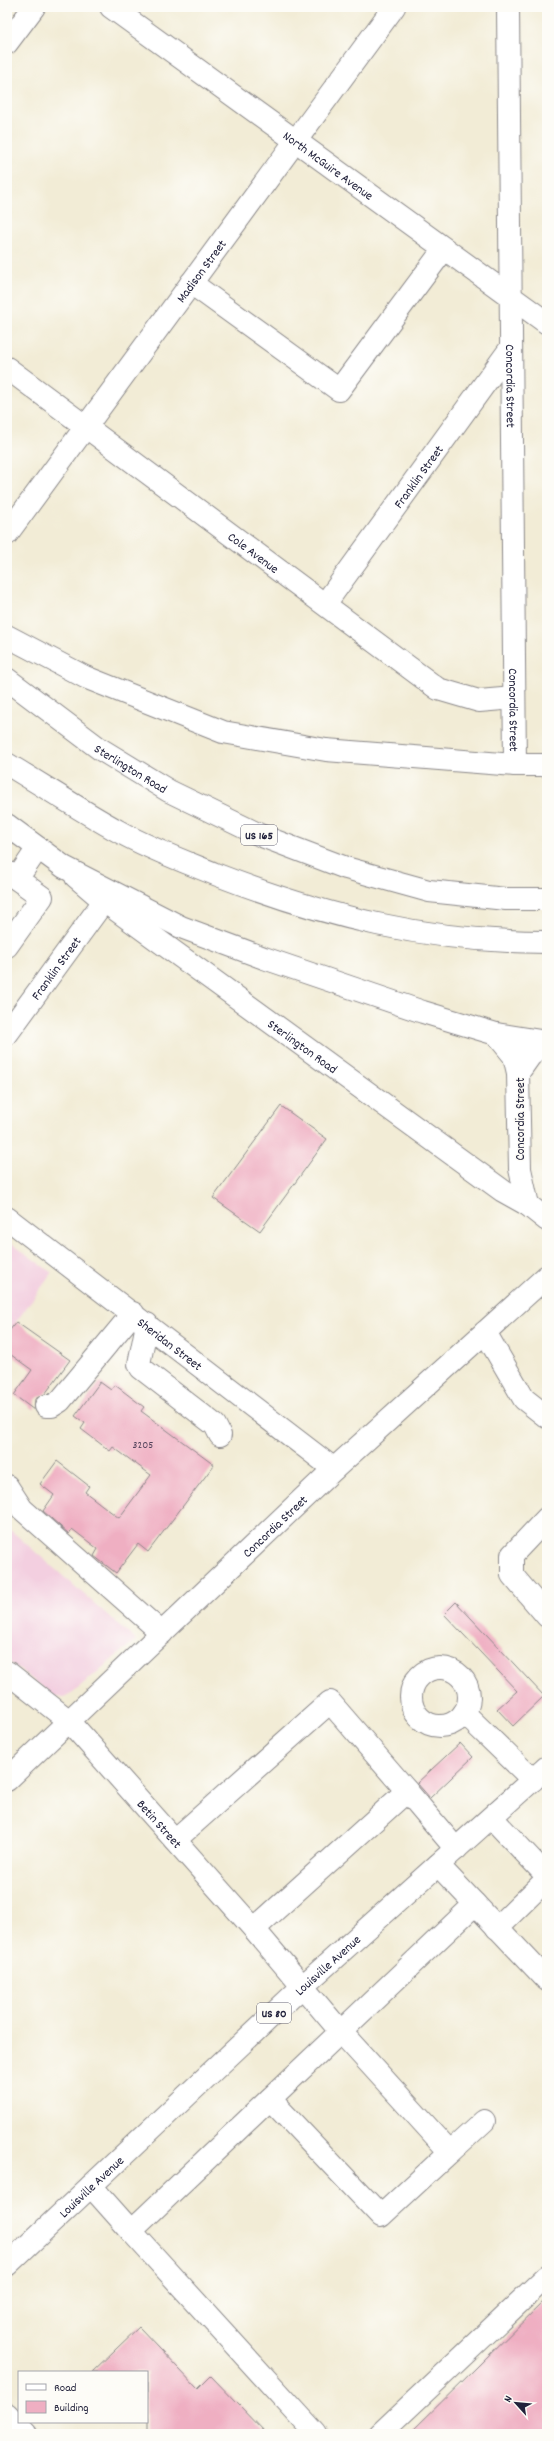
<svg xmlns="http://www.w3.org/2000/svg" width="554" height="2441" viewBox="0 0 554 2441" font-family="Dekko,sans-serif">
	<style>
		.built { fill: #f3cfe0 }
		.building { fill: #efafc2 }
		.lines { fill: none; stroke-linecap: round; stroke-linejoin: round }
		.minor-casing { stroke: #8a8788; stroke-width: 24 }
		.major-casing { stroke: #8a8788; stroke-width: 24 }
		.highway-casing { stroke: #8a8788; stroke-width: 24 }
		.minor { stroke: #fff; stroke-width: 22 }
		.major { stroke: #fff; stroke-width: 22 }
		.highway { stroke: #fff; stroke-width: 22 }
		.labels { text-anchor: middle; stroke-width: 3; stroke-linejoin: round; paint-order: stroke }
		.number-label { font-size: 11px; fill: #55455d }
		.shield { fill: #fdfcf7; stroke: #646373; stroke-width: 1 }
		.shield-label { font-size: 12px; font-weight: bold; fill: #22223b }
		.street-label { font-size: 13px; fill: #22223b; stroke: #fdfcf7 }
	</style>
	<rect width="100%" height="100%" fill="#fdfcf7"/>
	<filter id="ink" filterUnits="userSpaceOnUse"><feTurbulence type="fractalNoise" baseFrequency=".025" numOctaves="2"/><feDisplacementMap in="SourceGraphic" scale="8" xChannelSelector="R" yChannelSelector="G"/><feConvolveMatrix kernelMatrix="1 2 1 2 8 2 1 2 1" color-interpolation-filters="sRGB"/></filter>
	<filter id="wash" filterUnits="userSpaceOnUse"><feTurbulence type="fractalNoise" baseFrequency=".012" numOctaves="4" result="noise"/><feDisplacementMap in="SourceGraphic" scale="16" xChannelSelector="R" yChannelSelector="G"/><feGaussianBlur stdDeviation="0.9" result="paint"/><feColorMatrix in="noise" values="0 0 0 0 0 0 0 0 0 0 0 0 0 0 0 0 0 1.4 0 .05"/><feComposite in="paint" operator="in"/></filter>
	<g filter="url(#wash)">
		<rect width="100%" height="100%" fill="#f2ecd6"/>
		<path class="built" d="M7 1240 52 1273 7 1334Z
			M7 1527 136 1640 73 1692 62 1698 54 1696 7 1660Z"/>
		<g id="blocks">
			<path class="building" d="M281 1106 327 1139 260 1231 213 1198Z
				M16 1322 70 1360 45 1394 35 1399 34 1410 14 1395 32 1370 7 1352V1334Z
				M100 1382 111 1390 115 1385 144 1407 141 1411 214 1465 148 1552 138 1544 116 1573 94 1556 98 1549 72 1529 69 1534 43 1511 54 1495 40 1484 57 1461 89 1486 85 1492 119 1518 151 1475 113 1447 110 1451 81 1429 85 1423 75 1416Z
				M456 1602 544 1696 513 1726 497 1709 517 1691 444 1614Z
				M460 1743 473 1757 430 1798 417 1783Z
				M547 2298V2434H409Z
				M139 2327 198 2389 211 2376 267 2434H147V2372H92Z"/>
		</g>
	</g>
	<g filter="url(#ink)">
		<use href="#blocks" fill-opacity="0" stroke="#8a8788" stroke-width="1"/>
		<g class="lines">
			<g class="minor-casing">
				<g id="minor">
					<path id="s1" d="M111 7 547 323"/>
					<path id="s2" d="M508 7 515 765"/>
					<path d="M7 43 34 7"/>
					<path d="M191 283 339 390 444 249"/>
					<path id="s3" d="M7 368 438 689 479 701 514 698"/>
					<path id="s4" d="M7 534 394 7"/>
					<path id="s5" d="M325 604 510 349"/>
					<path d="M7 872 42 897 7 946"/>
					<path id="s6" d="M76 877 104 901 503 1191 528 1205 547 1220"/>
					<path d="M17 879 38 848"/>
					<path id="s7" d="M7 1034 104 901"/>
					<path d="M496 1034 514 1056 518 1073"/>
					<path d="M528 1205 520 1169 518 1073 530 1056 540 1048 547 1046"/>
					<path id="s8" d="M7 1218 334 1469"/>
					<path d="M147 1324 139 1364 141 1368 215 1425 220 1435"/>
					<path d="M485 1332 524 1399 547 1417"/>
					<path d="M46 1406H52L60 1401 133 1313"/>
					<path d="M7 1486 22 1509 162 1633"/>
					<path d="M547 1518 512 1555V1575L547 1616"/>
					<circle cx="440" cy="1697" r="29"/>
					<path id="s9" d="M7 1672 69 1721 254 1929 341 2032 450 2152 381 2216 270 2099"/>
					<path d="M464 1713 533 1780"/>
					<path id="s10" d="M7 1780 334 1469 547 1276"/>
					<path d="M492 1818 547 1876"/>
					<path d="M175 1840 330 1702 407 1791"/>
					<path d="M475 1904 547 1980"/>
					<path d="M497 1928 547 1879"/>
					<path d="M254 1929 407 1791 456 1849"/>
					<path d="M450 2152 484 2121"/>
					<path d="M91 2186 131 2231 475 1904 438 1865"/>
					<path d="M131 2231 316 2434"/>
					<path d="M7 2414 26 2434"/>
					<path d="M380 2434 547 2276"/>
				</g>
			</g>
			<g class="major-casing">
				<g id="major">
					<path id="s11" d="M7 2265 303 1986 547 1767"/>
				</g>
			</g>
			<g class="highway-casing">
				<g id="highway">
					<path d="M7 636 85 677 223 732 326 750 515 765H547"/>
					<path id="s12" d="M7 679 100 749 169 791 262 836 346 868 429 891 506 899H547"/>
					<path d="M7 764C44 786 80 810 118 831 148 848 183 861 215 874 326 917 427 942 547 942"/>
					<path d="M7 825 64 867 181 927 264 958 423 1012 496 1034 547 1042"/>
				</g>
			</g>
			<use href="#minor" class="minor"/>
			<use href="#major" class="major"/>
			<use href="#highway" class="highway"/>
		</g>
	</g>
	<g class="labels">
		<g class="number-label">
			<text x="143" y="1448">3205</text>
		</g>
		<g class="shield">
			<rect x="241" y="825" width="36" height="20" rx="3"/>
			<rect x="257" y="2003" width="34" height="20" rx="3"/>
		</g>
		<g class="shield-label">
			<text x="259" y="839">US 165</text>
			<text x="274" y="2017">US 80</text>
		</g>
		<g class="street-label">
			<text dy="5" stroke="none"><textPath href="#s1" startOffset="269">North McGuire Avenue</textPath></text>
			<text dy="5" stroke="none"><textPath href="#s4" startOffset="327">Madison Street</textPath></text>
			<text dy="5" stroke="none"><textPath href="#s2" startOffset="379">Concordia Street</textPath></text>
			<text dy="5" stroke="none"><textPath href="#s5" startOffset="158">Franklin Street</textPath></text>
			<text dy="5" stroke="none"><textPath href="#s3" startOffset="308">Cole Avenue</textPath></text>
			<text dy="5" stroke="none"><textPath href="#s2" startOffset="703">Concordia Street</textPath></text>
			<text dy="5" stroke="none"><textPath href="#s12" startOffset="153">Sterlington Road</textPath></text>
			<text dy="5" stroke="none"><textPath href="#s7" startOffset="82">Franklin Street</textPath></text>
			<text dy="5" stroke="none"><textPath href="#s6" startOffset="283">Sterlington Road</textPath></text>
			<text transform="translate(519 1119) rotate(-90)" y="5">Concordia Street</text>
			<text dy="5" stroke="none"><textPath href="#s8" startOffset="206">Sheridan Street</textPath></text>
			<text dy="5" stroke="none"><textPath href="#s10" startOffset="369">Concordia Street</textPath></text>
			<text dy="5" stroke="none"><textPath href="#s9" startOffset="216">Betin Street</textPath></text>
			<text dy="5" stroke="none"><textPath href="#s11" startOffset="439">Louisville Avenue</textPath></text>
			<text dy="5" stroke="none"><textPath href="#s11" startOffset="115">Louisville Avenue</textPath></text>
		</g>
	</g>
	<rect width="554" height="2441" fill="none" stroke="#fdfcf7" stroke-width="24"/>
	<rect x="18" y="2371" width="130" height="52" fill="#fdfcf7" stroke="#a5a5ac"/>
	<rect x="26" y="2384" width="20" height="6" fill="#ffffff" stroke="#a5a5ac"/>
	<text x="54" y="2391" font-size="12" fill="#22223b">Road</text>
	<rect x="26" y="2401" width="20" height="12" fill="#efafc2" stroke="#a5a5ac"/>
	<text x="54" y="2411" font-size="12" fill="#22223b">Building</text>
	<g transform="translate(516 2403) rotate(297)" stroke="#fdfcf7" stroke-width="3" paint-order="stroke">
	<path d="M0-3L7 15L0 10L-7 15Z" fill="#22223b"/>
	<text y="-6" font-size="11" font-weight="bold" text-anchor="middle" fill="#22223b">N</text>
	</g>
</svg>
